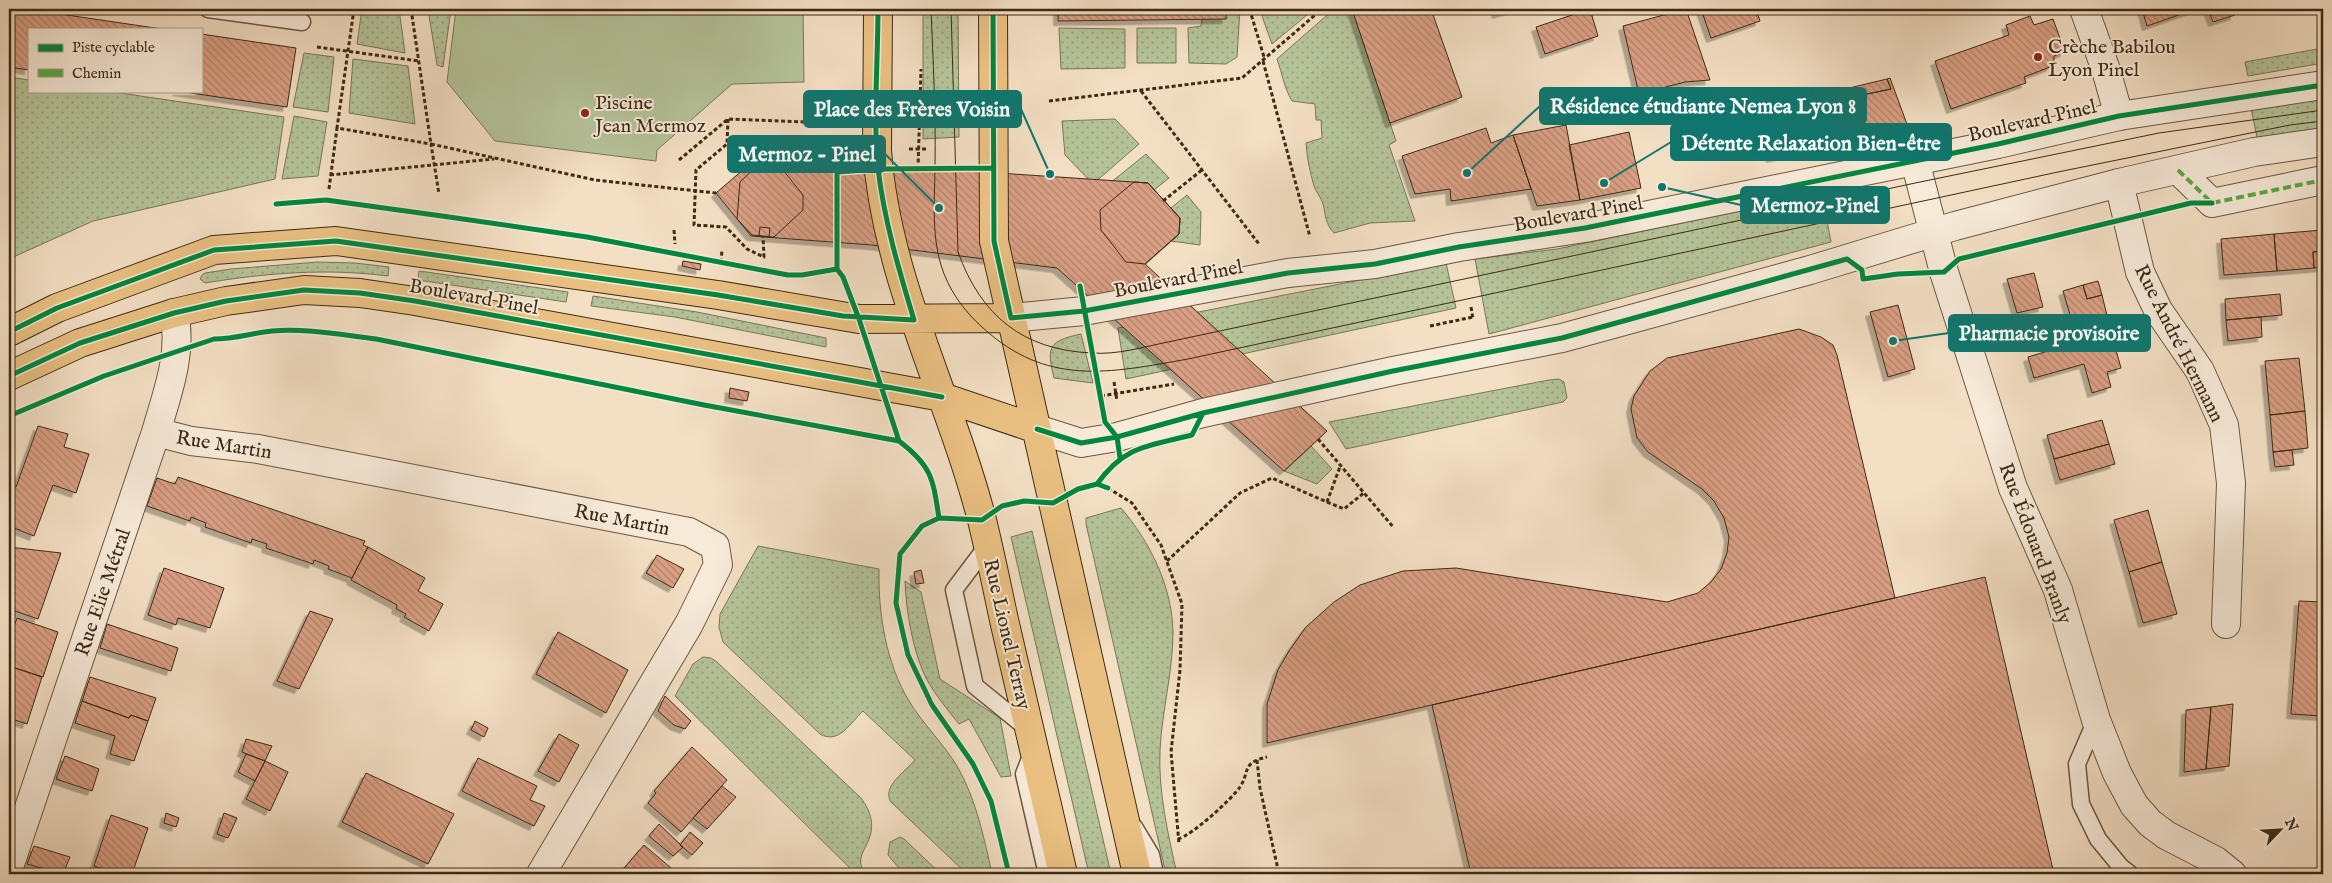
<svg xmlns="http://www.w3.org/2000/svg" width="2332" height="883" viewBox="0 0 2332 883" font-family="'IM FELL English',serif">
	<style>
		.grass { fill: url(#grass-dots); stroke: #797756 }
		.pitch { fill: #b5c399; stroke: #797756 }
		.building { fill: url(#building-back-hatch); stroke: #3d2b14; filter: url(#shadow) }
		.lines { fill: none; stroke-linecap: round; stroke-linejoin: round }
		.service-casing { stroke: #6a5840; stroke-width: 19 }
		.minor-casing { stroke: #6a5840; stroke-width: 30 }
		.tertiary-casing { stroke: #6a5840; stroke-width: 30 }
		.primary-casing { stroke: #3d2b14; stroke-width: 30 }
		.path { stroke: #3d2b14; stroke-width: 3; stroke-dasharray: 4 2.5; stroke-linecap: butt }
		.service { stroke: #f7ead9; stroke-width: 16 }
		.minor { stroke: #f7ead9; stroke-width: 28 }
		.tertiary { stroke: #f7ead9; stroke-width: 28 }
		.primary { stroke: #eac082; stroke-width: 28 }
		.tram { stroke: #3d2b14; stroke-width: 1 }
		.quiet { stroke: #55ab42; stroke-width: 4; stroke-dasharray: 8 4; stroke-linecap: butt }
		.cycleway-casing { stroke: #f7ead9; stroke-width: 8 }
		.cycleway { stroke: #00873e; stroke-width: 5 }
		.poi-dot { fill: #8f2418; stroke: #f7ead9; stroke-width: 2 }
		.labels { text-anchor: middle; stroke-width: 4; stroke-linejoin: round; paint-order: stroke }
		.poi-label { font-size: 20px; fill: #3d2b14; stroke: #f7ead9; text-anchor: start }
		.street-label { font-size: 20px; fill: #3d2b14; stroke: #f7ead9 }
		.leader { fill: none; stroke: #0f766e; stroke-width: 2 }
		.callout-dot { fill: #0f766e; stroke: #f7ead9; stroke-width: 2 }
		.callout { fill: #0f766e; stroke: #0f766e; stroke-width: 2 }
		.callout-label { font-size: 21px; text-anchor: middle; font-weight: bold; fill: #fff }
	</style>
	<defs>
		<pattern id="grass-dots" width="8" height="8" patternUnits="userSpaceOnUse" patternTransform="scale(1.25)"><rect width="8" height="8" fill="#b5c399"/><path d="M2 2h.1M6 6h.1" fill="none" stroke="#949f7c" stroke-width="1.8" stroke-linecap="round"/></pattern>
		<pattern id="building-back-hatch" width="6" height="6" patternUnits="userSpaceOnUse" patternTransform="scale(1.25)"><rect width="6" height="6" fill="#da9f84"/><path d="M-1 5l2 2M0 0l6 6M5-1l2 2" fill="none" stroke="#b2826b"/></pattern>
		<filter id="shadow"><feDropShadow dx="-4.5" dy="4.5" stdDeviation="0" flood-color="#0004"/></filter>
	</defs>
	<rect width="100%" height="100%" fill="#f3dfc4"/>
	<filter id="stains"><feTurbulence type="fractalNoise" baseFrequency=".004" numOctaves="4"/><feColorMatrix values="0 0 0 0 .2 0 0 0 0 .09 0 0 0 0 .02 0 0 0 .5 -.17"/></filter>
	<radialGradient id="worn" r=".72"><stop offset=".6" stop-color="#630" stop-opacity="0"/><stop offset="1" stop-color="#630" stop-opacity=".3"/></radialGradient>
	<path class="grass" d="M362 9H399L405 53 357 44Z
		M428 9H451L443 67 437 65Z
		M923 9H958L959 137 923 139Z
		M1226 9H1240L1237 57 1226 64 1189 63 1188 28 1201 26 1202 19 1225 18Z
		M1262 9H1314L1272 44 1262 16Z
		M1334 9H1352L1396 141 1389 145 1415 221 1370 223 1334 233C1325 223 1326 216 1323 204 1321 197 1316 192 1314 186 1310 172 1307 158 1306 143L1322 138 1321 120H1316L1315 104 1292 101C1283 85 1283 76 1277 59Z
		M1059 28 1125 29V68L1061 69Z
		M1137 28H1176V63H1137Z
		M2323 48V63L2248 76 2245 62Z
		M304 53 334 57 328 112 293 107Z
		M353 59 408 66 415 124 349 113Z
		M9 77 29 80V91H106L284 117 275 179 93 221 9 259Z
		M2323 96V133L2258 142 2251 108Z
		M294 116 327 122 318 176 282 179Z
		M1115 119 1139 144 1093 184 1065 155 1062 121Z
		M1146 154 1169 178 1154 190 1148 183 1134 182 1109 203 1099 192Z
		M1822 194 1831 242 1489 334 1475 259 1557 249Z
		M1187 195 1201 212 1200 245 1171 241 1179 234 1180 219 1171 208Z
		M318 262 355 263 389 267 388 276C326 268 266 273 205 283L200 279 202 275 205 273 231 269Z
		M1446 263 1456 308 1126 379 1118 328Z
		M419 271 568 292 566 302 418 280Z
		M593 296 697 312 826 338V347L675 317 591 306Z
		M1081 334 1093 383 1054 378C1046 346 1049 341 1081 334Z
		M1549 380 1559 379 1564 382 1567 398 1563 402 1346 449 1329 422Z
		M1311 446 1332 469 1317 484 1284 471Z
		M1121 508C1150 542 1172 586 1173 632 1173 672 1162 710 1160 750 1158 791 1168 834 1177 874H1166L1086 524V518Z
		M1032 531 1111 874H1089L1011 537Z
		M758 546 879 569C878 613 886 663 909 701 923 724 943 743 957 766 976 799 984 837 992 874H967L891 802C881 787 906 771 915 760L863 711C851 722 839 745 820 734L723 642 719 627 720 614Z
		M905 581 921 592 940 679 1000 718 1011 776 1001 777 969 719 959 724C948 710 936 696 927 680 913 653 906 611 905 581Z
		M703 657 711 658 717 662 861 798C870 810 875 824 869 839 864 852 854 862 867 874H856L675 696 693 664Z
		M900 837 904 839 941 874H904L888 855 890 842Z"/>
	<path class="pitch" d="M456 9H803L804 82 732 84 657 150 656 161 495 141 447 82Z"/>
	<path class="building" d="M9 9H26L162 29H29V70L9 67Z
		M1058 9H1226V19L1058 21Z
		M1352 9H1431L1462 97 1390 123Z
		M1495 9H1514L1497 14Z
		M1590 9 1598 36 1545 54 1536 27Z
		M1686 9 1710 80 1685 82 1639 94 1623 26Z
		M1701 9H1756L1760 21 1711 38Z
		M2142 9H2196L2147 26Z
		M2208 9H2233L2235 15 2213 22Z
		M2030 16 2034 25 2053 19 2065 52 2054 56V62L2050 67 2024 77 2026 83 1951 109 1935 61 2009 35 2006 25Z
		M201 34 296 48 287 107 177 91H201Z
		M1890 78 1908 127 1862 137 1848 98 1891 89 1887 79Z
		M1887 79 1891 89 1848 98 1845 89Z
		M1845 90 1862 137 1814 148 1797 101Z
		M1785 94 1806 150 1771 158 1760 130 1764 128 1755 105Z
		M1566 125 1580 200 1537 206 1513 135Z
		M1486 128 1491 143 1513 135 1531 189 1451 201 1450 189 1415 194 1402 156Z
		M1629 132 1641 188 1580 200 1569 145Z
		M758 157 1148 183 1180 218 1179 234 1145 264 1327 431 1284 471 1057 268 872 245 751 236 716 193Z
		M758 158 779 160V165L803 195V210L774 237 752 235 737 219 740 182 758 165Z
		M1134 182 1148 183 1180 218 1179 234 1145 264 1126 262 1101 230 1100 210Z
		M760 227 770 228 769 237 759 236Z
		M2323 230V251L2313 252 2314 268 2277 271 2274 234Z
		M2274 234 2277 271 2224 275 2221 239Z
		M2323 251V267L2314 268 2313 252Z
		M683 261 701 264 700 270 682 266Z
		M2034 273 2043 307 2017 313 2007 279Z
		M2098 281 2102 295 2087 299 2083 285Z
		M2083 285 2087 299 2102 295 2111 332 2078 342 2063 291Z
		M2280 294 2282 315 2226 320 2225 299Z
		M1898 305 1915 369 1888 377 1870 312Z
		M2261 317 2262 337 2228 341 2226 320Z
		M1799 329 1821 337 1833 345 1837 355 1895 598 1267 743V704L1278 670 1289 651 1306 627 1334 602 1360 585 1403 571 1456 568 1667 602 1698 593 1711 582 1721 569 1727 553 1729 537 1724 518 1714 501 1702 489 1648 452 1637 438 1631 409 1634 396 1650 371 1667 358Z
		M2111 332 2121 368 2107 372 2111 387 2092 393 2084 364 2034 378 2028 357Z
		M2299 358 2305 411 2270 415 2265 361Z
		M730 388 749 392 747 401 729 398Z
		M2305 411 2308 448 2273 452 2270 415Z
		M2102 420 2109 444 2054 459 2047 435Z
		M38 426 68 434 64 447 89 454 76 493 53 485 34 536 9 526V484L16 487Z
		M2109 444 2115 464 2060 480 2054 459Z
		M2292 450 2294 465 2275 467 2273 452Z
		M178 477 365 541 363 545 368 547 352 578 328 569 329 566 314 560 313 564 266 548 267 544 252 539 251 543 205 527 206 523 191 517 190 521 147 506 157 478 175 484Z
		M2148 510 2162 562 2129 572 2114 520Z
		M9 547 61 553 38 619 9 609Z
		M368 547 425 578 418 591 443 604 429 631 404 617 406 614 396 609 397 605 351 580Z
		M657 555 684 569 673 588 646 573Z
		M2162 562 2177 614 2143 623 2129 572Z
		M164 568 224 588 210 628 178 618 176 625 148 615Z
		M921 570 924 583 916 584 914 572Z
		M1985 577 2054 874H1471L1432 705Z
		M2299 601 2323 602V716L2291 714Z
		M310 611 333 619 299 689 277 681Z
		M17 618 58 632 43 677 9 666V640Z
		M107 624 178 648 171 671 100 648Z
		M558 632 628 670 606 713 536 674Z
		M9 666 42 677 27 724 9 718Z
		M90 677 156 698 148 721 131 715 129 718 82 701Z
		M665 696 691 721 685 729 674 725 658 711Z
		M82 701 129 718 131 715 148 721 134 761 110 754 115 736 75 723Z
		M2233 704 2229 766 2206 769 2211 707Z
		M2211 707 2206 769 2184 772 2186 710Z
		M475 721 488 728 484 737 471 730Z
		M559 734 579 745 559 782 538 771Z
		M246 739 272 746 265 761 242 752Z
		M692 747 727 780 681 832 648 803 656 793 654 791Z
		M246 754 265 761 255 781 238 772Z
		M65 756 99 769 92 791 56 779Z
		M478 758 537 786 530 800 545 806 534 826 462 791Z
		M265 761 288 772 270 811 246 799Z
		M366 773 454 814 428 864 342 822Z
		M722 786 736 797 707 829 693 818Z
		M166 813 179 818 176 827 164 823Z
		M224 813 237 818 228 838 217 834Z
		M111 815 148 828 132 874H119L94 866Z
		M659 824 683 847 673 856 649 836Z
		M690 832 703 843 692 855 680 845Z
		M644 845 678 874H619Z
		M34 846 70 857 63 874 27 864Z"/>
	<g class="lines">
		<g class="service-casing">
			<path id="service" d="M208 9 302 22
				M987 546 954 590 975 686 1029 730
				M2096 720 2077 764 2081 804 2098 839 2121 867 2130 874
				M1033 751 1024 774 1047 874
				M1134 827 1151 855 1155 874"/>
		</g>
		<g class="minor-casing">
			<path id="minor" d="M2084 9 2106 70 2119 116
				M1915 161 1944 272 2013 488 2058 590 2096 720 2117 773 2134 805 2150 823 2166 835 2216 861 2232 874
				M2178 170 2212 203 2323 180
				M2119 183 2140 272 2158 310 2200 371 2224 425 2231 483 2226 624
				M156 432 191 441 258 449 689 532 715 546 718 565 689 624 541 874
				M9 867 156 432C167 394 183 353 174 313"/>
		</g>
		<g class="tertiary-casing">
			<path id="tertiary" d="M1011 318 1084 311 1288 273 1375 264 1459 247 1585 228 1998 144 2119 116 2323 85
				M1037 429 1081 443 1117 437 1203 413 1393 371 1562 338 1810 270 1955 226 2119 183 2254 152 2323 142"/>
		</g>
		<g class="primary-casing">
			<path id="primary" d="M878 9 877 150C886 280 950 396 982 520 990 553 997 587 1004 620 1024 705 1044 790 1063 874
				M993 9 994 241 1137 874
				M9 332 57 308 214 250 336 241 718 295 859 319 1011 318
				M9 376 80 343 174 313 226 301 304 290 360 293 415 301 942 397 1037 429"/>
		</g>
		<path class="path" d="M354 9 337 128 431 144 439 194
			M411 9 431 144 595 180 716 193
			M1251 9V14L1264 57
			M317 47 419 61
			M1263 61 1310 237
			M1141 91 1259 244
			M1049 101 1242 78 1322 9
			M728 119 727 144 696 170 694 225 726 227 747 249 764 257 763 236
			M909 149H927
			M679 160 728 119 833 123
			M918 169 921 69
			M330 175 494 159
			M329 189 337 128
			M1163 201 1202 170
			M674 230 675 244
			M721 262 722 250
			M1471 307 1473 319
			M1430 326 1473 317
			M1114 382 1117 401
			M1101 396 1174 384
			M1318 439 1394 528
			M1108 488 1132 503 1161 545 1182 604 1180 670 1171 752 1179 844
			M1327 502 1344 509 1365 492
			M1167 561 1240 493 1272 478 1327 502 1341 464
			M1257 760 1260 788 1279 874
			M1178 839C1191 836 1232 799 1240 787 1250 772 1241 763 1267 757"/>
		<use href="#service" class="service"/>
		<use href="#minor" class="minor"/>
		<use href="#tertiary" class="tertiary"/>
		<use href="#primary" class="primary"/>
		<path class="tram" d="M931 9C933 60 936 112 935 164 935 197 931 232 941 265 948 289 964 311 982 327 1047 387 1109 373 1188 359L2058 172 2290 125 2323 121
			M951 9 958 252C981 316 1023 350 1092 353 1117 355 1143 347 1168 342L1920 182 2159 133 2323 110"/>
		<path class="quiet" d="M2178 170 2212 203 2323 180"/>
		<g class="cycleway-casing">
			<path id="cycleway" d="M993 9 994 241 1011 318 1084 311 1288 273 1375 264 1459 247 1585 228 1998 144 2119 116 2323 85
				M276 204 326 200 442 216 587 237 788 275H802L837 269
				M1080 286 1105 422 1117 437 1120 458
				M9 332 57 308 214 250 336 241 718 295 843 316 914 320C899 270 884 220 878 168 873 118 878 60 878 9
				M9 376 80 343 174 313 226 301 304 290 360 293 415 301 942 397
				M9 416 104 376 214 339C235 339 252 333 272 331 306 328 342 335 376 339L704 405 899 441C932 466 933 479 939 518
				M1037 429 1081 443 1117 437 1203 413 1393 371 1562 338 1847 259 1862 270 1863 279 1898 274 1944 272 1959 259 2191 203H2212
				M899 441 859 319 843 277 837 269V172L878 169 994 168
				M1097 484C1125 445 1149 446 1192 435L1203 413
				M1009 874 991 801 973 764 932 705 908 655 896 603 900 554 922 526 939 518 982 520 1002 506 1024 501 1053 503 1078 489 1097 484 1108 488"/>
		</g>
		<use href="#cycleway" class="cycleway"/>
	</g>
	<g class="poi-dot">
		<circle cx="2038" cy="57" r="5"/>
		<circle cx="585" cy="113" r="5"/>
	</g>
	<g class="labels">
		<g class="poi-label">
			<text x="2048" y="53">Crèche Babilou<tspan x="2048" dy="23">Lyon Pinel</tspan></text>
			<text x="595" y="109">Piscine<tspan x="595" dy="23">Jean Mermoz</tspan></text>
		</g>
		<g class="street-label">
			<text transform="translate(2032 120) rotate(-13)" y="7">Boulevard Pinel</text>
			<text transform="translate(1578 213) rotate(-10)" y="7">Boulevard Pinel</text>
			<text transform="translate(1178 278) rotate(-11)" y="7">Boulevard Pinel</text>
			<text transform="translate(474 296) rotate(10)" y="7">Boulevard Pinel</text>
			<text transform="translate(2180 343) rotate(63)" y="7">Rue André Hermann</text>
			<text transform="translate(224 444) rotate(9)" y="7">Rue Martin</text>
			<text transform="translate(622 519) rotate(11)" y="7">Rue Martin</text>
			<text transform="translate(2036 543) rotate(69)" y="7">Rue Édouard Branly</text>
			<text transform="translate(102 592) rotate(-71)" y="7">Rue Elie Métral</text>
			<text transform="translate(1008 634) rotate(77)" y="7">Rue Lionel Terray</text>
		</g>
	</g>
	<path class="leader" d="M1467 173L1540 106M1050 174L1021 109M1604 183L1671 142M939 208L885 154M1662 187L1741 205M1893 341L1949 333"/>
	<g class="callout-dot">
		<circle cx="1467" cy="173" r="5"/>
		<circle cx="1050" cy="174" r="5"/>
		<circle cx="1604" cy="183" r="5"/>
		<circle cx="939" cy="208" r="5"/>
		<circle cx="1662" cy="187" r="5"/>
		<circle cx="1893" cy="341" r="5"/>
	</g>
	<g class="callout">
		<rect x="1540" y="88" width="326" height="36" rx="5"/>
		<rect x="804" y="91" width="217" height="36" rx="5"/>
		<rect x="1671" y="124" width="280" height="36" rx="5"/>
		<rect x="728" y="136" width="157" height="36" rx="5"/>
		<rect x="1741" y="187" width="148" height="36" rx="5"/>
		<rect x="1949" y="315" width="201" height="36" rx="5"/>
	</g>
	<g class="callout-label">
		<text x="1703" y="113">Résidence étudiante Nemea Lyon 8</text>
		<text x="912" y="116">Place des Frères Voisin</text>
		<text x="1811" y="150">Détente Relaxation Bien-être</text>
		<text x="807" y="161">Mermoz - Pinel</text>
		<text x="1815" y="212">Mermoz-Pinel</text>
		<text x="2049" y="340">Pharmacie provisoire</text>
	</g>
	<rect width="2332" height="883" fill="none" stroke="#f3dfc4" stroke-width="30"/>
	<rect x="10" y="10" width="2312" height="863" fill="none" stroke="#3d2b14" stroke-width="2.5"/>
	<rect x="15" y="15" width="2302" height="853" fill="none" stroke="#3d2b14"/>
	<rect x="28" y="28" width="175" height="65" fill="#f7ead9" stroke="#ad9e8a"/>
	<rect x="38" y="44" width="25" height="8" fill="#00873e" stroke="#ad9e8a"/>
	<text x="72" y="52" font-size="15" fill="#3d2b14">Piste cyclable</text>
	<rect x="38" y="69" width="25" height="8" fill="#55ab42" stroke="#ad9e8a"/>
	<text x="72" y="78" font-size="15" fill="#3d2b14">Chemin</text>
	<g transform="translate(2280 830) rotate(65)" stroke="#f7ead9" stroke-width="4" paint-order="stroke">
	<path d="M0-4L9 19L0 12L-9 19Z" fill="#3d2b14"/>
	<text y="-8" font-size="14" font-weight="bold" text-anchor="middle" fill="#3d2b14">N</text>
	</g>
	<rect width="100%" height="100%" filter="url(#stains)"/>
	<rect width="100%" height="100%" fill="url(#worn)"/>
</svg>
